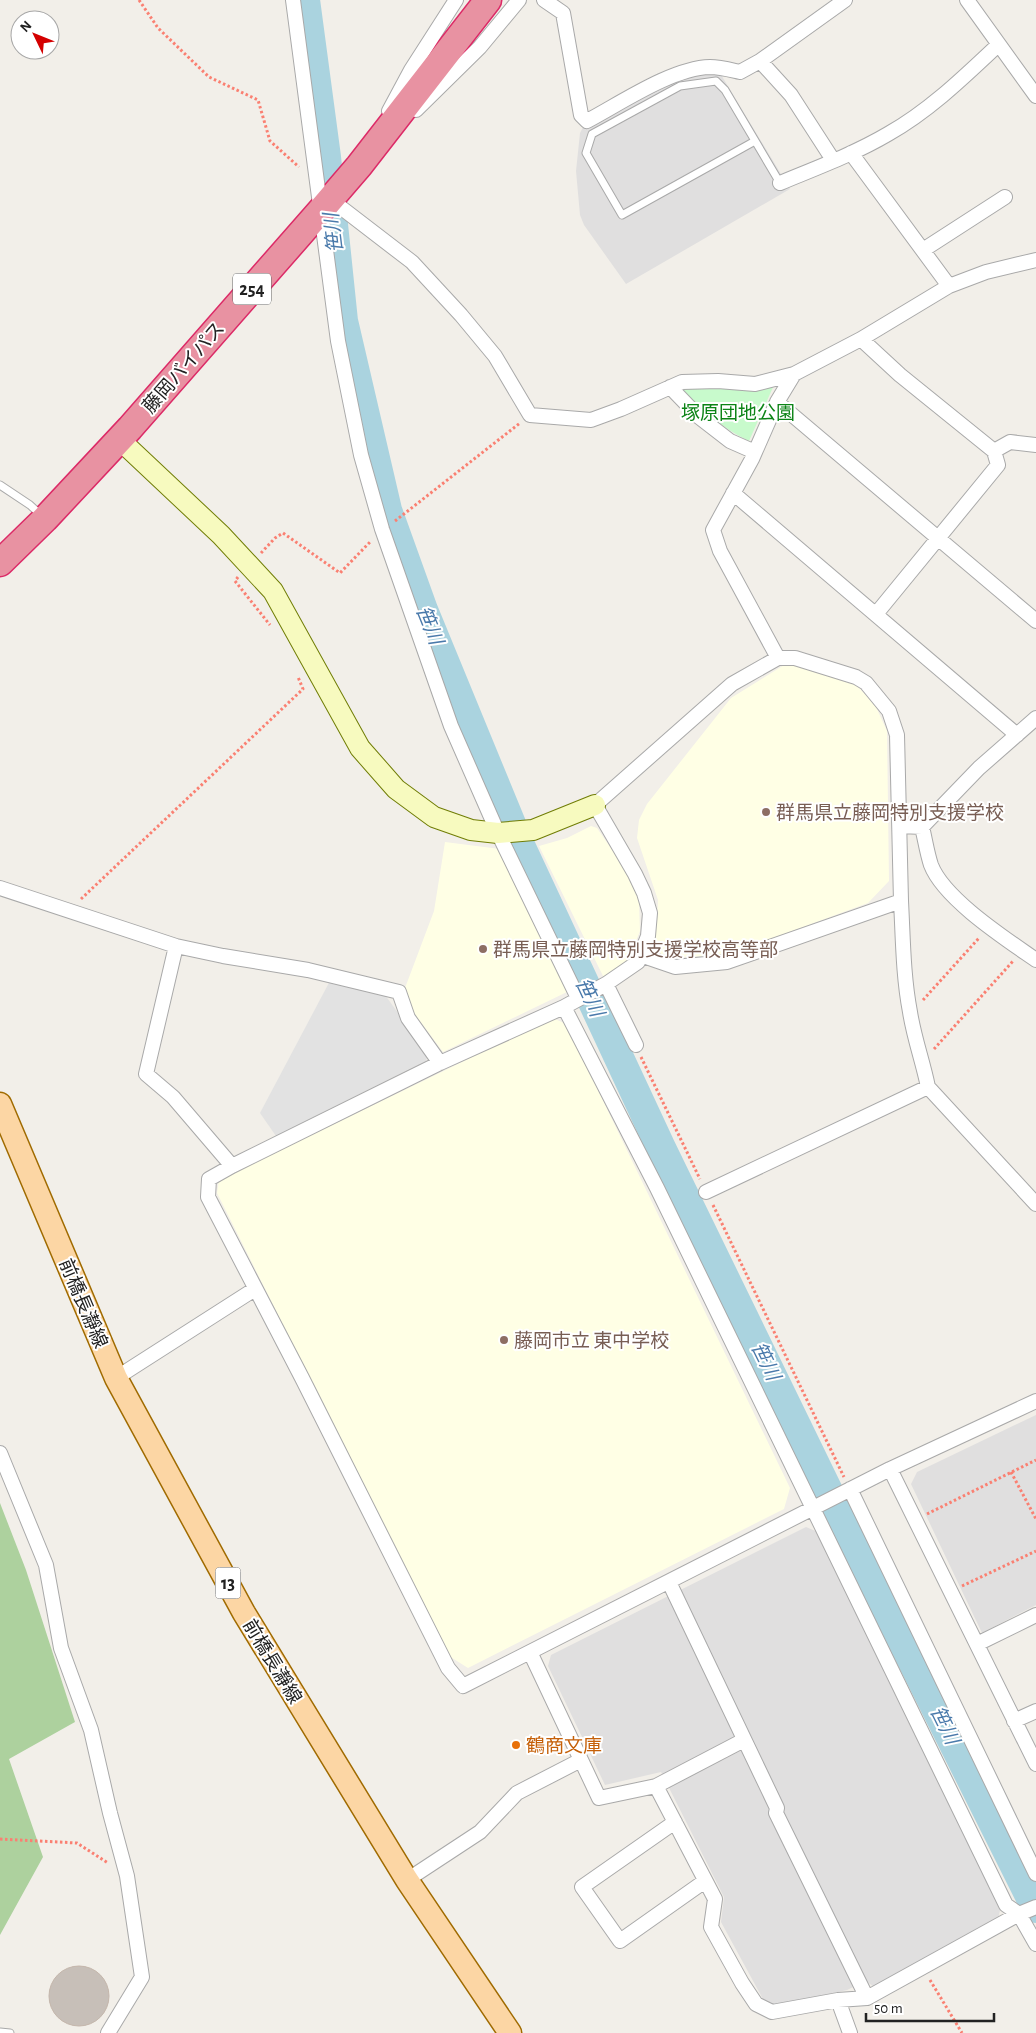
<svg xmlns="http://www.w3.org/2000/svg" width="1036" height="2033" viewBox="0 0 1036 2033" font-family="'Alegreya Sans','Noto Sans JP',sans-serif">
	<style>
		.residential { fill: #e0dfdf }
		.education { fill: #ffffe5 }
		.forest { fill: #add19e }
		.park { fill: #c8facc }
		.parking { fill: #e2e2e2 }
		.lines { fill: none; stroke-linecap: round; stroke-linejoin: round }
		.river { stroke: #aad3df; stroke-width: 30 }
		.building { fill: #c7bfb8; stroke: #c4b6ab }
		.lane-casing { stroke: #a9a9a9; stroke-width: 9 }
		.street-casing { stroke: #a9a9a9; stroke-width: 16 }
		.secondary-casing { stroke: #707d05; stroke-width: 22 }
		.primary-casing { stroke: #a06b00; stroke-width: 25 }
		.highway-casing { stroke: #dc2a67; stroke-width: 29 }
		.path { stroke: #fa8072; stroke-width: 3; stroke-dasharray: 2.5 2.5; stroke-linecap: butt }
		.lane { stroke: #fff; stroke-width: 7 }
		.street { stroke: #fff; stroke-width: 14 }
		.secondary { stroke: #f7fabf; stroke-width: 20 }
		.primary { stroke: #fcd6a4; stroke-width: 22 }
		.highway { stroke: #e892a2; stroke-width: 26 }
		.education-dot { fill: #8d6e63; stroke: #fff; stroke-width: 2 }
		.food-dot { fill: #e8710a; stroke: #fff; stroke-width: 2 }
		.labels { text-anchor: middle; stroke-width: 4; stroke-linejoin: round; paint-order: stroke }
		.shield { fill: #fff; stroke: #646464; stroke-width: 1 }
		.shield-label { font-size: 18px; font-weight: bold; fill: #222 }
		.street-label { font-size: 19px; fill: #222; stroke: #fff }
		.park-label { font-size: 19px; fill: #0c8416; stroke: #fff }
		.education-label { font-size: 19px; fill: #785e54; stroke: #fff; text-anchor: start }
		.food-label { font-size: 19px; fill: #c56008; stroke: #fff; text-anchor: start }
		.water-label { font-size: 20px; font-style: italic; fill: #4a7aab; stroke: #fff }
	</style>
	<rect width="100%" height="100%" fill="#f2efe9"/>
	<path class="residential" d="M699 71 720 73 790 189 626 284 584 225 580 215 576 171 580 133 583 127 654 89Z
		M1036 1415V1605L982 1633 911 1484 917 1472Z
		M806 1527 818 1532 923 1746 1000 1910 998 1920 874 1987 866 1981 847 1990 772 2007 764 2001 721 1922 724 1897 661 1772 605 1785 548 1666 551 1655Z"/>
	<path class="education" d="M789 662 854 682 876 707 887 731 889 881 868 903 727 955 682 957 659 954 653 946 657 920 658 900 637 838 639 820 647 804 731 698Z
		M591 826 597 828 632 879 639 902 640 931 628 961 604 978 539 846 567 838Z
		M445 842 500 849 567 992 443 1052 414 1013 405 988 434 911Z
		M553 1018 566 1024 790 1488 784 1509 468 1668 449 1656 217 1193 219 1180Z"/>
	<path class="forest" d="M0 1503 26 1570 75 1722 9 1759 43 1857 0 1935Z"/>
	<path class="park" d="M770 385H774L749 441C722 428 702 411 681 388 691 387 703 385 713 386 737 387 745 397 770 385Z"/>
	<path class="parking" d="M331 979 385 995 428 1054 426 1061 276 1136 260 1113Z"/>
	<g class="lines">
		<path class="river" d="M305 0 326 157 343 321 387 510 423 610 518 841 661 1148 844 1524 1036 1908"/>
	</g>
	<path class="building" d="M49 1996a30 30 0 1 1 60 0a30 30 0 1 1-60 0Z"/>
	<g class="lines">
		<g class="lane-casing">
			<path id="lane" d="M755 141 622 215 586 153 592 134 680 86 716 81 725 90 780 183
				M0 485 30 505 42 516
				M0 2032 10 2033"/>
		</g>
		<g class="street-casing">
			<path id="street" d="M293 0 338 341 361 455 382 529 451 726 498 833 578 998
				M544 0 563 13 581 115 587 121C621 103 672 68 710 67 720 67 731 70 740 72L760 61 845 0
				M967 0 1036 96
				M760 61 791 95 833 160
				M416 110 480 47 519 0
				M389 111 411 70 456 0
				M851 153 949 286
				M780 183C816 168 854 154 888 134 929 111 964 77 998 45
				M330 199 412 262 461 315 495 356 530 415 591 420 621 409 682 382 718 381 755 384 794 374 861 339 949 286 986 272 1036 260
				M923 250 1005 197
				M861 339 900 375 994 451 1010 442 1036 445
				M794 374 777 402 752 459 713 530 720 551 778 658 732 684 595 805 635 874 644 893 650 913 648 936 638 962 606 984 564 1007 440 1063 232 1166 209 1179 208 1197 302 1378 448 1668 463 1686 890 1469 1036 1401
				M670 387 699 417 730 441 755 452
				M777 402 1036 621
				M733 493 1017 735
				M876 614 998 465 994 451
				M900 826 922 827 979 768 1036 718
				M922 827C925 839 927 853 931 865 944 899 1006 939 1036 960
				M0 888 176 946 223 956 308 970 399 992 408 1018 440 1063
				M901 901C903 938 903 975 910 1012 914 1038 923 1062 928 1087L1036 1204
				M176 946 146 1074 173 1097 232 1166
				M640 955 675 967 727 962 901 901 897 735 889 711 866 683 856 677 795 658H778
				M606 984 636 1045
				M564 1007 657 1188 1006 1905 1019 1914 1036 1944
				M706 1192 928 1087
				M116 1378 255 1289
				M0 1453 46 1565 61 1648 91 1730 110 1813 127 1876 142 1977 108 2033
				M890 1469 1036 1764
				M850 1489 1036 1874
				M669 1582 777 1808 776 1813 867 1998
				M977 1644 1036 1615
				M530 1652 599 1798 656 1786 715 1899 711 1927 742 1983 756 2004 772 2012 838 2000 867 1998 1019 1914 1036 1907
				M1014 1721 1036 1711
				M656 1786 744 1740
				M675 1822 582 1887 620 1941 705 1881
				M407 1880 480 1832 517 1793 581 1760
				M838 2000 850 2033"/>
		</g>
		<g class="secondary-casing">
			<path id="secondary" d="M119 439 221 535 273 591 360 748 396 789 434 817 471 830 498 833 533 830 595 805"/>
		</g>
		<g class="primary-casing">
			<path id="primary" d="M0 1104 116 1378 244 1613 407 1880 510 2033"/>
		</g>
		<g class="highway-casing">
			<path id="highway" d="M0 563 45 519 130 428 322 209 359 166 488 0"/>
		</g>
		<path class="path" d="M139 0 158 28 209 77 258 100 270 141 299 167
			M395 521 520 423
			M261 553 275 538 283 533 340 573 371 541
			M238 577 235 581 270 625
			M81 899 303 689 298 677
			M923 1000 979 938
			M934 1049 1014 960
			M641 1057 700 1179
			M713 1205 844 1477
			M1011 1472 1036 1519
			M927 1514 1036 1460
			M962 1586 1036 1551
			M0 1839 77 1843 108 1863
			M930 1980 962 2033"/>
		<use href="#lane" class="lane"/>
		<use href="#street" class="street"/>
		<use href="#secondary" class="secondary"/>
		<use href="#primary" class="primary"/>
		<use href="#highway" class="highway"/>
	</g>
	<g class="education-dot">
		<circle cx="766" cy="812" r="5"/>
		<circle cx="483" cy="949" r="5"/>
		<circle cx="504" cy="1340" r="5"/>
	</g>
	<circle class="food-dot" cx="516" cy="1745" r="5"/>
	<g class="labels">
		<g class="shield">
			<rect x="233" y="273.5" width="38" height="31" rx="4"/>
			<rect x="215.5" y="1567.5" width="25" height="31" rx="4"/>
		</g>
		<g class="shield-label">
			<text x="252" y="295">254</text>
			<text x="228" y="1589">13</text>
		</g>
		<g class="street-label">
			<text transform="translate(183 367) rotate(-49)" y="7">藤岡バイパス</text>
			<text transform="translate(84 1303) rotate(67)" y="7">前橋長瀞線</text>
			<text transform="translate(273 1661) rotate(59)" y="7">前橋長瀞線</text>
		</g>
		<g class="park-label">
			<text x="738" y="419">塚原団地公園</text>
		</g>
		<g class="education-label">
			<text x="776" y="819">群馬県立藤岡特別支援学校</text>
			<text x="493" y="956">群馬県立藤岡特別支援学校高等部</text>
			<text x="514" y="1347">藤岡市立 東中学校</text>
		</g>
		<g class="food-label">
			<text x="526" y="1752">鶴商文庫</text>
		</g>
		<g class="water-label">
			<text transform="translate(333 233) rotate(-97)" y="7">笹川</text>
			<text transform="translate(430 625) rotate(68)" y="7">笹川</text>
			<text transform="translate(590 997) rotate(65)" y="7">笹川</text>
			<text transform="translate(766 1361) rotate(64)" y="7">笹川</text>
			<text transform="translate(945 1725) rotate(64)" y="7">笹川</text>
		</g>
	</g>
	<g transform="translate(35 35) rotate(313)"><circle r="24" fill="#ffffff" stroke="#a7a7a7"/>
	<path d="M0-4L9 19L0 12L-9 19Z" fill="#d40000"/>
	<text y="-8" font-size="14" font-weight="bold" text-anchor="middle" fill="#222222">N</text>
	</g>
	<path d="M866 2013v8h128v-8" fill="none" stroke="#222222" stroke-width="2.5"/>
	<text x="874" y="2013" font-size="15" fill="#222222" stroke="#ffffff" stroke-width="4" paint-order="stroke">50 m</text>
</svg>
